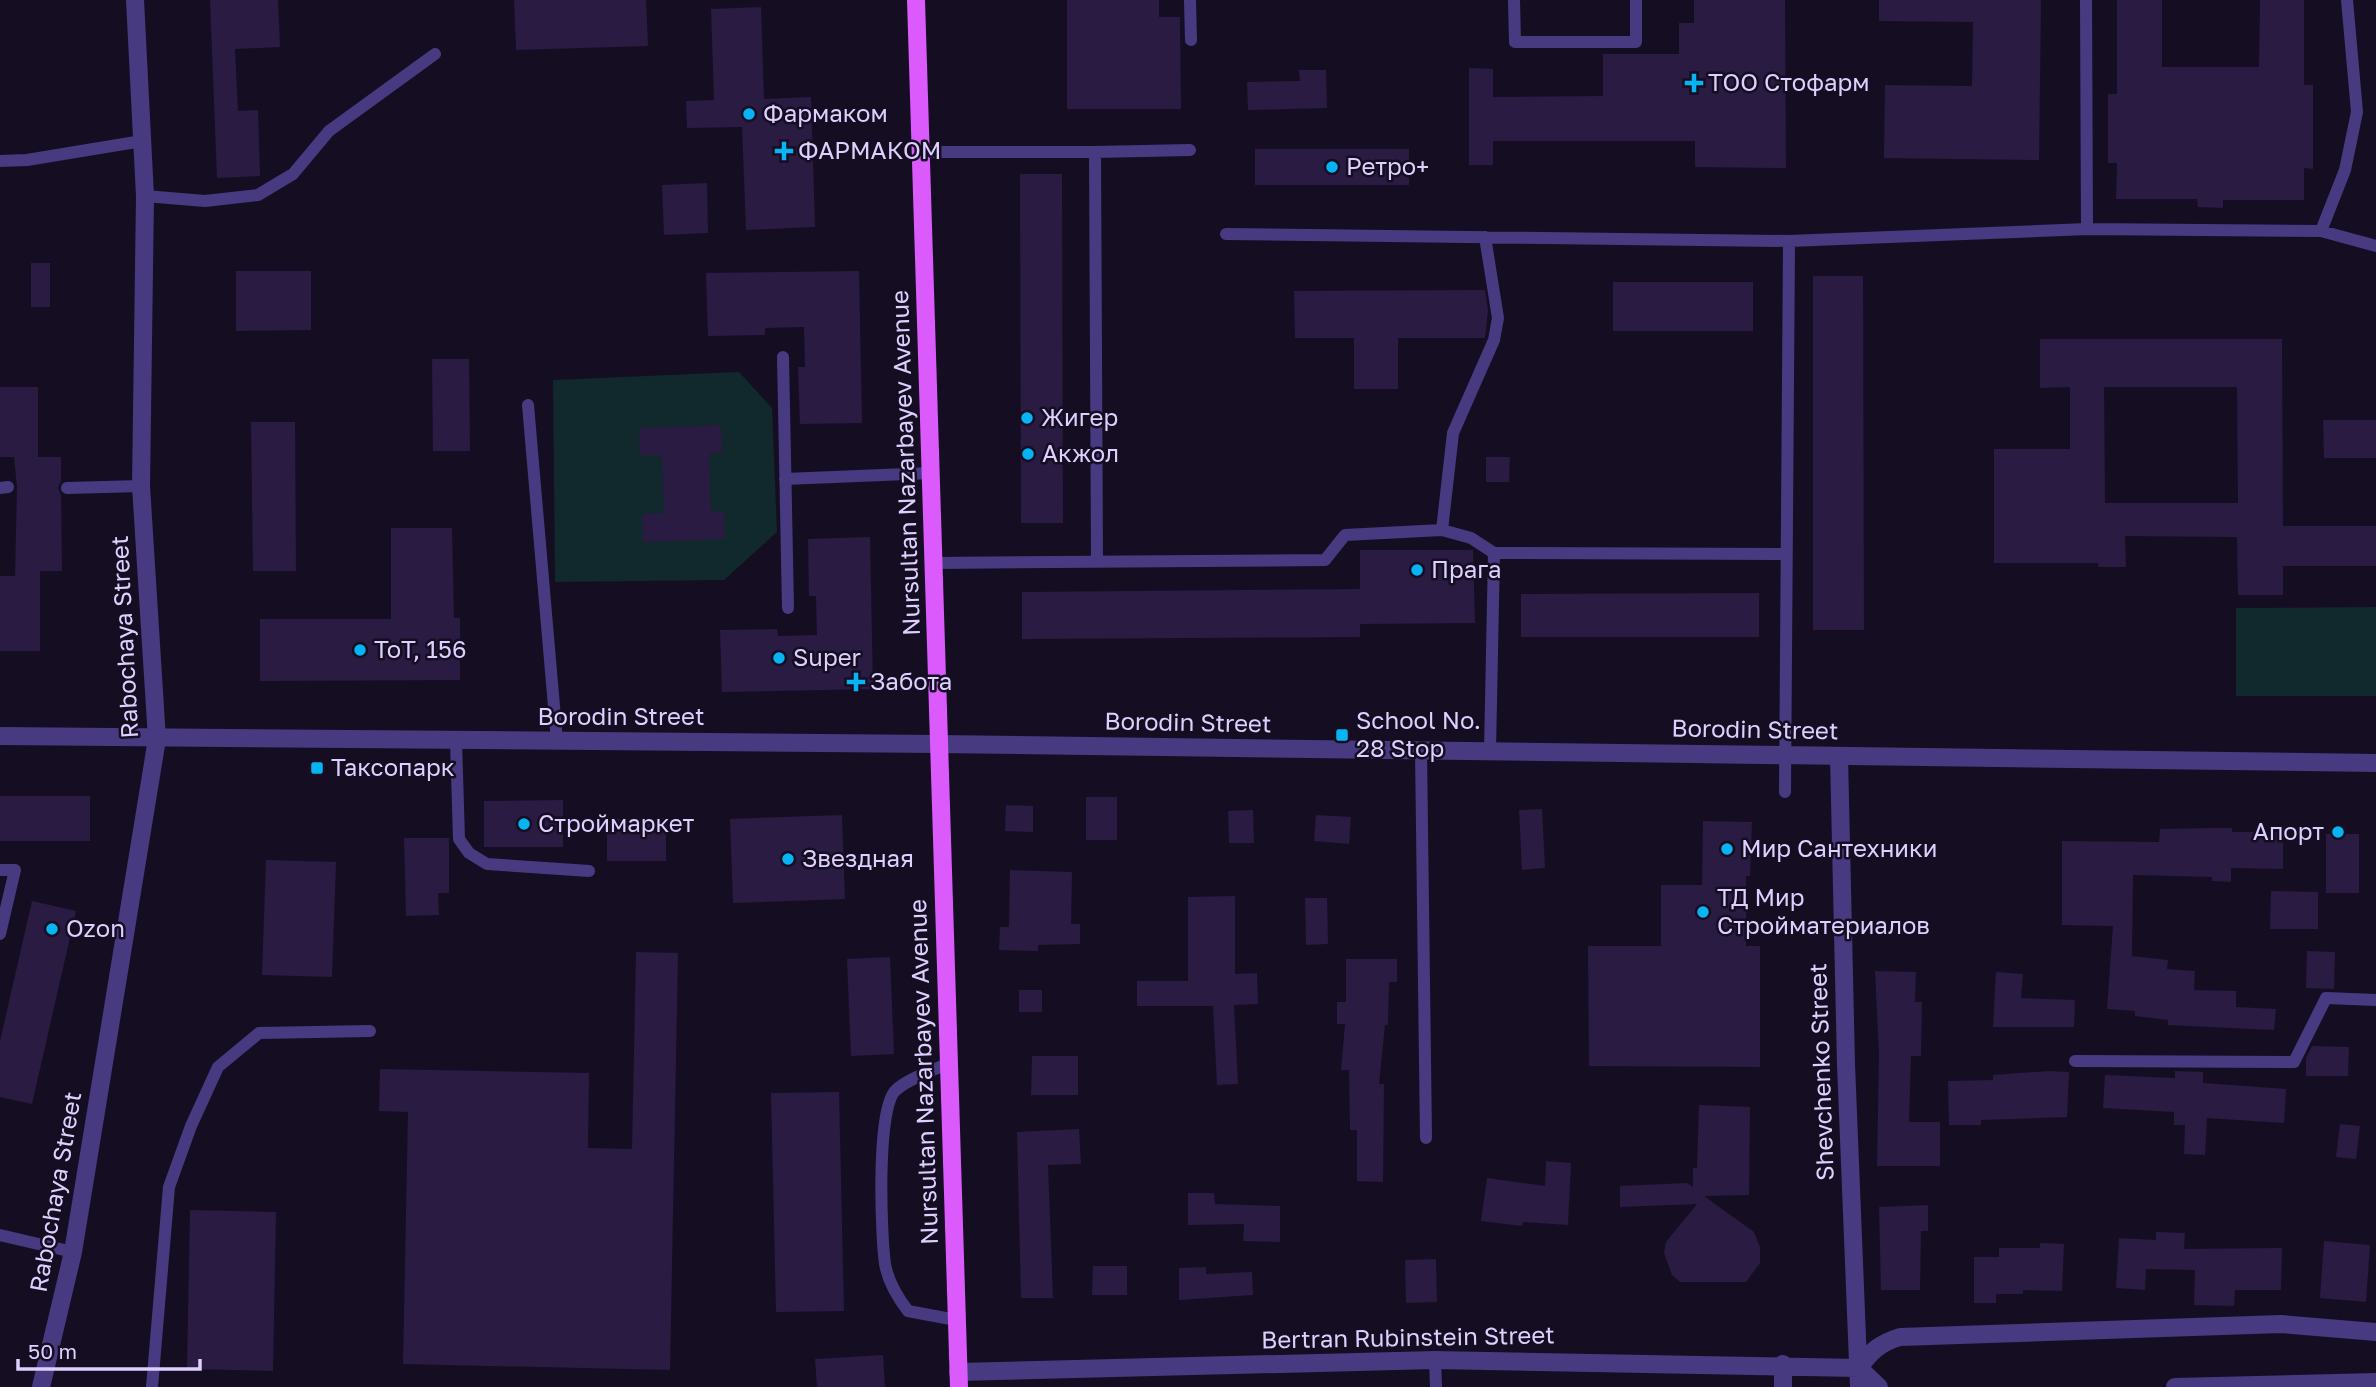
<svg xmlns="http://www.w3.org/2000/svg" width="2376" height="1387" viewBox="0 0 2376 1387" font-family="'Golos Text',sans-serif">
	<style>
		.green { fill: #11282c }
		.building { fill: #291b42; fill-rule: evenodd }
		.lines { fill: none; stroke-linecap: round; stroke-linejoin: round }
		.service { stroke: #483a80; stroke-width: 12 }
		.minor { stroke: #483a80; stroke-width: 18 }
		.tertiary { stroke: #483a80; stroke-width: 18 }
		.primary { stroke: #da5afb; stroke-width: 18 }
		.poi-dot { fill: #06b4f4; stroke: #150e22; stroke-width: 2.5 }
		.labels { text-anchor: middle; stroke-width: 5; stroke-linejoin: round; paint-order: stroke }
		.poi-label { font-size: 24px; fill: #ddd0fe; stroke: #150e22; text-anchor: start }
		.street-label { font-size: 24px; fill: #ddd0fe; stroke: #150e22 }
	</style>
	<rect width="100%" height="100%" fill="#150e22"/>
	<path class="green" d="M739 372 772 408 777 532 724 580 555 582 553 380Z
		M2376 607V696H2236V608Z"/>
	<path class="building" d="M210 0H278L280 47 235 49 238 111 258 110 260 176 217 178Z
		M514 0H646L648 46 516 50Z
		M1067 0H1159V17H1180L1181 109H1067Z
		M1694 0H1785L1786 168 1695 167V141H1493V165H1469V68L1493 69V97L1603 96V54H1679V23H1694Z
		M1879 0H2041L2039 160 1884 158 1885 85 1972 86 1973 22 1879 21Z
		M2117 0H2162V67H2259L2260 0H2304V85H2313V169L2304 168V200H2223V208L2198 207 2197 199H2116L2117 163H2108V94H2117Z
		M761 7 764 99 811 97 815 227 746 230 742 127 687 128 686 101 714 100 711 9Z
		M1299 70H1326L1327 108 1248 110 1247 82 1300 81Z
		M1255 149H1409V185H1255Z
		M1020 174H1062L1063 523H1021Z
		M707 183 708 233 664 235 662 185Z
		M31 263H50V307H31Z
		M236 271H311V330L236 331Z
		M859 271 862 423 800 424 798 367H805L804 327 765 328V335L708 336 706 273Z
		M1813 276H1863L1864 630H1813Z
		M1613 282H1753V331H1613Z
		M1485 290 1488 310 1485 338H1398V389H1354V338H1295L1294 291Z
		M2040 339H2282L2283 526H2376V566H2283V595H2238L2237 537 2125 536 2126 567H2098V563H1994V449H2070V387L2040 388ZM2104 387H2237L2238 503H2105Z
		M432 359H469L470 451H433Z
		M0 387H38V457H61V481L58 488 61 495 62 571H40V651H0V576H15L17 487 14 457H0Z
		M2323 420H2376V458H2324Z
		M251 422H295L296 571H253Z
		M721 425 722 453H709L711 511H724L725 539 643 542 642 514 664 513 662 455H640L639 428Z
		M1486 457H1510L1509 482H1486Z
		M391 528H452L454 618H460V680L260 681V619H391Z
		M870 537 873 689 722 692 720 630 777 629 778 636 817 635 816 596H809L808 539Z
		M1360 550H1473L1475 623 1360 624V637L1022 639V592L1360 589Z
		M1759 593V637H1521V594Z
		M0 796H90V841H0Z
		M1086 797H1117V840H1086Z
		M563 800V847H484V801Z
		M1006 805 1033 806V832L1005 831Z
		M1542 809 1545 868 1522 870 1519 810Z
		M1253 810 1254 843H1229L1228 811Z
		M842 815 845 899 733 903 730 819Z
		M1316 815 1351 817 1349 844 1314 841Z
		M666 818V861H607V819Z
		M1703 821 1752 822 1750 876H1746V946H1760V1067L1589 1066 1588 946H1661V885H1702Z
		M2213 828H2232V832H2283V869L2231 868V882L2212 881V877L2133 875 2132 956 2168 960 2167 969 2195 971 2194 990 2236 991V1007L2276 1009 2274 1030 2168 1025V1020L2135 1016V1011L2107 1009 2113 926 2062 925V841L2159 842 2160 829Z
		M2326 834H2359V893H2326Z
		M404 838H449V893H438L439 915 406 916Z
		M266 860 336 862 332 977 262 975Z
		M1010 870 1072 872 1071 924H1080V944L1038 945V951L999 950 1000 927H1009Z
		M2271 891 2318 892V929H2270Z
		M1235 896V974L1257 973 1258 1004 1234 1005 1238 1084 1217 1085 1213 1006H1137V981H1188V897Z
		M1305 898H1327L1328 944 1306 945Z
		M32 901 76 911 32 1104 0 1097V1041Z
		M2307 951 2335 952 2334 989 2306 988Z
		M636 952 678 953 670 1370 403 1364 408 1112 379 1111 380 1069 589 1073 588 1148 632 1149Z
		M890 957 894 1054 851 1056 847 959Z
		M1346 959H1397V982H1389L1388 1025H1385L1379 1084H1384L1383 1182 1357 1181V1130H1350L1349 1070H1341L1345 1024H1337V1002H1346Z
		M1875 971 1916 972 1915 1002H1922L1921 1056H1911L1909 1122H1940V1166H1877L1879 1055Z
		M1996 972 2023 974 2021 998 2075 1000 2074 1027H1993Z
		M1019 990H1042V1012H1019Z
		M2312 1046 2349 1047 2348 1076H2306V1058Z
		M1032 1056H1078V1095H1031Z
		M2049 1071 2069 1072 2067 1117 1981 1120V1125H1949L1948 1081 1993 1080V1075Z
		M2175 1071 2203 1072V1083L2286 1089 2284 1123 2207 1118 2205 1155 2184 1154 2185 1125H2174V1112L2103 1108 2105 1075 2175 1078Z
		M839 1092 844 1311 776 1312 771 1093Z
		M1699 1105 1750 1107 1749 1195 1704 1196 1754 1232 1760 1247V1263L1746 1282H1680L1672 1275 1664 1253 1666 1242 1697 1204 1620 1207V1186L1687 1183 1693 1187V1168H1697Z
		M2340 1124 2360 1126 2356 1159 2336 1157Z
		M1079 1129 1081 1164 1048 1165 1053 1298H1021L1017 1132Z
		M1546 1161 1571 1163 1568 1225 1523 1222 1522 1226 1481 1221 1487 1178 1545 1186Z
		M1188 1193H1214L1215 1204 1280 1206V1242L1243 1241 1244 1224 1188 1225Z
		M1928 1205V1231H1921L1920 1290H1881L1879 1207Z
		M190 1210 276 1212 273 1371 187 1369Z
		M2156 1232 2185 1233 2184 1249 2282 1248 2281 1290H2235L2234 1306 2194 1305 2195 1270 2146 1269 2145 1290 2116 1288 2119 1238 2156 1240Z
		M2324 1241 2370 1245 2366 1302 2320 1298Z
		M2040 1243 2064 1244 2062 1291 2023 1290V1294H1996V1303H1974V1257H1999V1248H2040Z
		M1436 1259 1437 1302 1406 1303 1405 1260Z
		M1093 1266H1127V1295H1092Z
		M1206 1267V1274L1252 1272 1253 1295 1179 1300V1268Z
		M883 1355 885 1387H817L815 1359Z"/>
	<g class="lines">
		<path class="service" d="M1190 0 1191 40
			M1514 0 1515 42H1636V0
			M2086 0 2087 229
			M921 152H1095L1097 562
			M1095 152 1190 150
			M0 161 27 160 142 141
			M145 196 205 201 258 195 293 174 329 131 435 54
			M2321 231 2345 170 2357 112 2347 0
			M1226 234 1789 241 2087 229 2321 231 2376 246
			M783 357 788 608
			M528 405 557 741
			M785 479 931 473
			M0 488 8 487
			M67 488 141 486
			M1442 530 1453 433 1494 340 1498 318 1485 237
			M934 563 1325 560 1345 535 1442 530 1471 538 1494 553 1785 554
			M456 741 459 839 469 853 487 864 589 871
			M1421 750 1426 1138
			M1490 751 1494 553
			M1785 792 1789 241
			M0 870H15L0 934
			M2075 1061 2294 1062 2326 998 2376 1000
			M948 1063C933 1071 909 1078 896 1090 876 1107 881 1235 885 1264 888 1281 898 1298 908 1311L956 1320
			M0 1235 73 1252
			M1435 1360 1436 1387
			M152 1387 169 1187 191 1126 218 1067 259 1033 370 1031"/>
		<path class="minor" d="M1839 756 1846 1064 1859 1387
			M1783 1364V1387
			M1859 1368C1871 1351 1880 1343 1900 1337L2281 1324 2376 1332
			M1859 1368 1879 1387
			M958 1372 1435 1360 1859 1368
			M41 1387 73 1252 157 739 141 486 145 196 135 0
			M2175 1387 2376 1382"/>
		<path class="tertiary" d="M0 736 938 744 2376 763"/>
		<path class="primary" d="M916 0 959 1387"/>
	</g>
	<g class="poi-dot">
		<path d="M1690.5 72.5h7v7h7v7h-7v7h-7v-7h-7v-7h7z"/>
		<circle cx="749" cy="114" r="7"/>
		<path d="M780.5 140.5h7v7h7v7h-7v7h-7v-7h-7v-7h7z"/>
		<circle cx="1332" cy="167" r="7"/>
		<circle cx="1027" cy="418" r="7"/>
		<circle cx="1028" cy="454" r="7"/>
		<circle cx="1417" cy="570" r="7"/>
		<circle cx="360" cy="650" r="7"/>
		<circle cx="779" cy="658" r="7"/>
		<path d="M852.5 671.5h7v7h7v7h-7v7h-7v-7h-7v-7h7z"/>
		<rect x="1335" y="728" width="14" height="14" rx="3.5"/>
		<rect x="310" y="761" width="14" height="14" rx="3.5"/>
		<circle cx="524" cy="824" r="7"/>
		<circle cx="2338" cy="832" r="7"/>
		<circle cx="1727" cy="849" r="7"/>
		<circle cx="788" cy="859" r="7"/>
		<circle cx="1703" cy="912" r="7"/>
		<circle cx="52" cy="929" r="7"/>
	</g>
	<g class="labels">
		<g class="poi-label">
			<text x="1708" y="91">ТОО Стофарм</text>
			<text x="763" y="122">Фармаком</text>
			<text x="798" y="159">ФАРМАКОМ</text>
			<text x="1346" y="175">Ретро+</text>
			<text x="1041" y="426">Жигер</text>
			<text x="1042" y="462">Акжол</text>
			<text x="1431" y="578">Прага</text>
			<text x="374" y="658">ТоТ, 156</text>
			<text x="793" y="666">Super</text>
			<text x="870" y="690">Забота</text>
			<text x="1356" y="729">School No.<tspan x="1356" dy="28">28 Stop</tspan></text>
			<text x="331" y="776">Таксопарк</text>
			<text x="538" y="832">Строймаркет</text>
			<text x="2324" y="840" text-anchor="end">Апорт</text>
			<text x="1741" y="857">Мир Сантехники</text>
			<text x="802" y="867">Звездная</text>
			<text x="1717" y="906">ТД Мир<tspan x="1717" dy="28">Стройматериалов</tspan></text>
			<text x="66" y="937">Ozon</text>
		</g>
		<g class="street-label">
			<text transform="translate(906 463) rotate(-92)" y="8">Nursultan Nazarbayev Avenue</text>
			<text transform="translate(125 637) rotate(-93)" y="8">Rabochaya Street</text>
			<text x="621" y="725">Borodin Street</text>
			<text transform="translate(1188 723) rotate(1)" y="8">Borodin Street</text>
			<text transform="translate(1755 730) rotate(1)" y="8">Borodin Street</text>
			<text transform="translate(924 1072) rotate(-92)" y="8">Nursultan Nazarbayev Avenue</text>
			<text transform="translate(1822 1072) rotate(-92)" y="8">Shevchenko Street</text>
			<text transform="translate(56 1192) rotate(-80)" y="8">Rabochaya Street</text>
			<text transform="translate(1408 1338) rotate(-1)" y="8">Bertran Rubinstein Street</text>
		</g>
	</g>
	<path d="M18 1359v10h182v-10" fill="none" stroke="#ddd0fe" stroke-width="3.5"/>
	<text x="28" y="1359" font-size="21" fill="#ddd0fe" stroke="#150e22" stroke-width="5" paint-order="stroke">50 m</text>
</svg>
